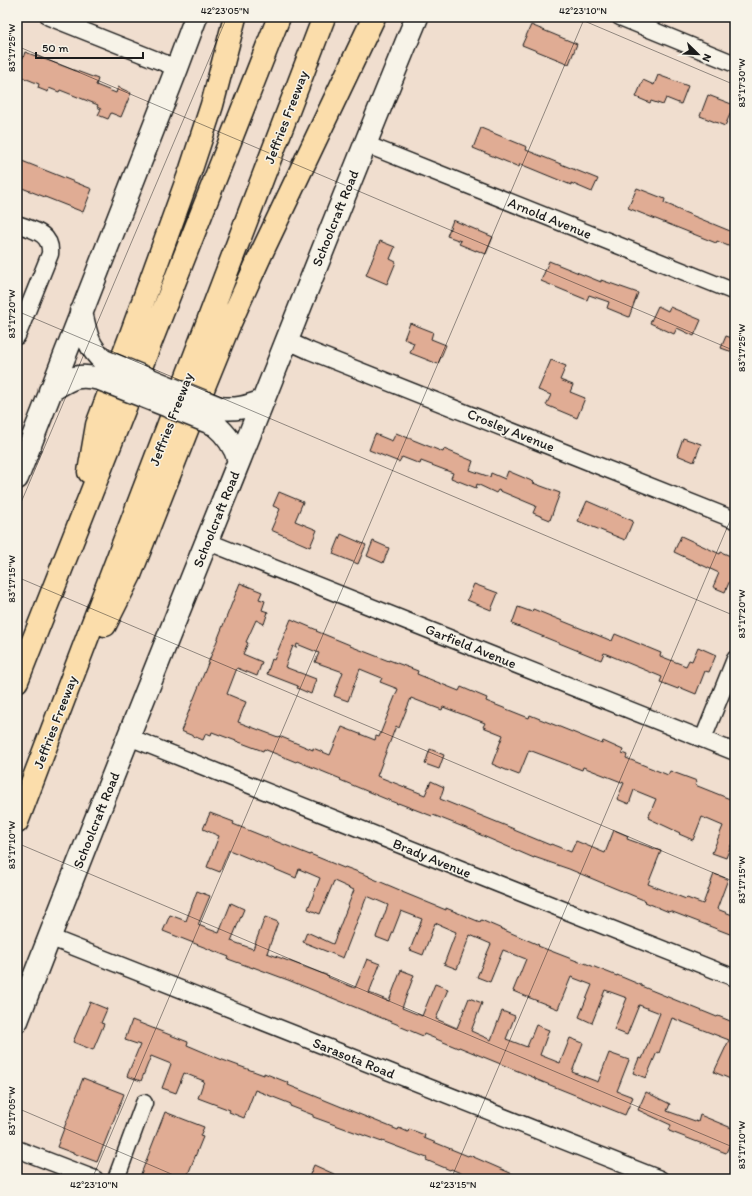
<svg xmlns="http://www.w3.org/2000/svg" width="752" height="1196" viewBox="0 0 752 1196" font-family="Itim,sans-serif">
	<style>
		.building { fill: #e0ac94; stroke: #1c1c1c }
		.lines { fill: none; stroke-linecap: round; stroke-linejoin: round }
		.street-casing { stroke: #1c1c1c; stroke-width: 19 }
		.secondary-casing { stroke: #1c1c1c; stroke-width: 25 }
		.highway-casing { stroke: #1c1c1c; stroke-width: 25 }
		.street { stroke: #f7f3e8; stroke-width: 16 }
		.secondary { stroke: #f7f3e8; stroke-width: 22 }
		.highway { stroke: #fbddab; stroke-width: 22 }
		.secondary-bridge-casing { stroke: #1c1c1c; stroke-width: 25; stroke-linecap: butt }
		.secondary-bridge { stroke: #f7f3e8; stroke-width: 22 }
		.ticks { fill: none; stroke: #1c1c1c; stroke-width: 1; stroke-opacity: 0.45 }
		.labels { text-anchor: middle; stroke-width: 3; stroke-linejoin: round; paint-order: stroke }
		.street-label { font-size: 14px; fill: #1c1c1c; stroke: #f7f3e8 }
		.neatline { fill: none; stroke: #1c1c1c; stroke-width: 1.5 }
		.ticks-label { font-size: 10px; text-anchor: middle; fill: #1c1c1c }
	</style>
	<rect width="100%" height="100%" fill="#f0decf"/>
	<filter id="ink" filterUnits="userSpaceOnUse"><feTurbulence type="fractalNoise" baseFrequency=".025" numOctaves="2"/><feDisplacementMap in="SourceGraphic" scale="8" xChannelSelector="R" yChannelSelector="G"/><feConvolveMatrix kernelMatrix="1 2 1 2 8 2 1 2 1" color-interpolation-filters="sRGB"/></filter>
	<g filter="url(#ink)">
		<path class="building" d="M531 25 577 44 569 64 522 45Z
			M25 52 98 79 96 85 116 93 118 87 131 93 121 117 111 113 108 119 98 115 101 109 97 107 98 105 60 90 59 92 49 88 48 92 38 88 39 84 17 75V56L23 58Z
			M658 75 688 86 681 104 666 98 663 105 651 101 650 103 636 97 643 80 654 85Z
			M708 95 734 105 725 126 700 116Z
			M481 128 527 147 526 150 598 179 592 192 571 183V185L520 164 519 167 473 148Z
			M17 159 92 189 83 212 17 186Z
			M637 188 665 199 664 203 674 207V208L735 233V249L717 241 716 243 628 208Z
			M453 220 493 237 486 254 476 250V251L459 244 461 241 447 236Z
			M380 241 395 247 390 259 396 262 387 284 366 275Z
			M549 261 601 282V280L638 293 629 317 607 308 609 302 589 295 587 300 541 281Z
			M658 306 668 311 670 307 701 320 694 336 677 328 674 334 650 323Z
			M410 323 433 332 431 339 446 345 438 364 410 353 414 343 404 339Z
			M726 336 735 339V353L721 348Z
			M551 360 566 366 560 380 573 385 570 392 585 398 577 418 546 405 551 395 538 390Z
			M396 433 443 452 444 449 473 461 470 470 490 477 491 473 505 479 508 471 534 482 533 483 560 493 550 520 533 513 536 506 498 490 496 493 477 484 476 488 451 478 453 473 421 461 420 464 402 457 399 462 369 450 375 434 392 441Z
			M683 438 701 444 694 462 677 455Z
			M279 492 303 502 295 521 317 530 310 547 271 530 280 509 273 506Z
			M587 501 633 521 625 540 578 521Z
			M341 534 366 545 358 564 333 554Z
			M681 536 720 554 721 552 735 558V580L731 578 725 592 713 587 719 573 674 552Z
			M373 541 389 548 383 563 367 556Z
			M240 583 262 592 259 599 265 601 262 610 268 612 264 624 256 620 246 642 248 643 243 654 262 662 257 676 237 668 227 694 246 702 238 722 278 737 279 736 313 750V748L330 755 342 727 375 740 376 736 379 737 398 689 380 682 382 678 360 669 348 701 334 696 343 672 315 662 319 653 297 644 296 648 293 646 285 667 316 679 311 694 297 688 298 686 267 674 272 659 274 660 291 619 317 630 316 631 350 645V646L389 661V660L418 671 417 674 459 691 461 687 487 698 486 701 529 718 530 715 602 744 603 741 623 750 622 753 627 755 626 758 668 775 670 771 697 781 695 785 735 801V835L726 858 712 853 723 826 702 817 693 840 679 834 680 833 648 818 656 799 634 790 629 804 617 799 624 783 583 767 582 770 529 750 519 775 506 770 492 764 503 735 483 727 485 723 443 707 442 710 411 698 399 728 396 726 377 776 425 795 431 781 444 787 440 799 514 829V830L550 845 551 844 571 852 576 841 605 853 614 830 628 836 627 839 661 851 648 884 686 899 687 898 703 904 714 874 728 879 717 909 735 916V936L670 911 669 912 645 902 646 901 612 887 569 869 534 857V858L476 833V832L433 815 432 816 398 803V804L340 780 341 779 297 761 296 762 264 749 263 751 212 732 211 735 206 733 203 740 181 731Z
			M474 584 498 593 491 610 467 600Z
			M518 607 532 612 533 609 612 641 615 634 661 653 660 656 686 666 689 660 692 661 698 647 716 655 709 672 705 671 696 694 679 687 678 689 660 682 662 677 604 653 601 660 512 624Z
			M430 749 444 755 439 769 425 764Z
			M210 813 234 822 233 824 310 855V854L344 868 345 867 369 876V877L402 891V892L446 910V908L480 922 481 920 539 945 538 946 582 963V962L617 976V975L641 985V986L717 1017 718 1016 735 1023V1081L714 1072 729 1040 672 1018 659 1053 657 1052 646 1078 633 1073 639 1058 642 1059 660 1013 639 1005 627 1035 614 1030 627 998 605 990 592 1023 579 1017 592 985 571 977 558 1009 525 996 513 991 526 959 503 950 490 982 477 977 491 944 470 935 457 969 444 964 456 932 435 923 423 955 410 950 422 919 401 911 389 942 376 937 388 905 367 896 343 958 303 942 307 932 333 944 354 890 334 881 320 914 308 909 320 878 299 869 296 878 229 850 220 872 207 867 219 836 203 829Z
			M197 891 210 896 198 925 219 933 231 903 244 909 231 941 253 949 265 917 278 922 267 953 329 976 328 977 355 988 367 959 380 964 369 993 389 1001 401 970 414 975 402 1008 422 1016 435 984 448 989 436 1019 457 1028 469 998 482 1003 471 1031 491 1040 502 1011 515 1016 506 1039 527 1047 536 1025 549 1030 540 1055 560 1063 570 1038 583 1043 572 1072 598 1082 609 1053 629 1060 617 1091 633 1097 625 1115 535 1079V1078L459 1047 458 1048 424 1034 423 1036 399 1026V1025L288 980 253 967V968L228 959 229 957 163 931 170 915 186 921Z
			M90 1002 107 1009 101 1023 104 1024 93 1050 73 1042Z
			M132 1020 188 1042 187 1045 220 1059 264 1075V1073L289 1083 288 1085 398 1130 399 1128 408 1132 409 1129 425 1135 424 1138 468 1156 469 1155 524 1179H475L451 1169 450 1170 426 1160 427 1158 382 1141V1142L313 1117V1115L290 1106 291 1104 255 1090 244 1118 229 1112 230 1110 198 1098 204 1081 184 1073 176 1093 162 1088 171 1064 151 1056 141 1081 127 1076 140 1045 125 1040Z
			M83 1078 124 1094 97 1162 57 1147Z
			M646 1092 670 1104 667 1111 698 1122 700 1115 734 1129 732 1134 734 1135 726 1153 669 1131 671 1125 638 1110Z
			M165 1112 204 1127 200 1136 203 1137 186 1179H139Z
			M314 1165 345 1179H308Z"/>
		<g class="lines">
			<g class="street-casing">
				<path id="street" d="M49 17 177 68
					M620 17 735 64
					M365 144 735 292
					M17 224C33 230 52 233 50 254L17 336
					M286 340 310 351 735 520
					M206 541 735 752
					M129 737 735 978
					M703 739 735 659
					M49 937 660 1179
					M17 1149 95 1179
					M116 1179 144 1103"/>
			</g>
			<g class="secondary-casing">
				<path id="secondary" d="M81 312C86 333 87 346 104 361
					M50 391C70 379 76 373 100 379
					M219 408C237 410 247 407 263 401
					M214 424C226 434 235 446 239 461
					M17 478 177 68 196 17
					M17 1021C89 834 164 647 239 461 298 313 356 164 417 17"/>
			</g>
			<g class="highway-casing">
				<path id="highway" d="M89 472 97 425 129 340 191 169 212 105 235 17
					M105 625 130 575 205 384 229 325 262 252 374 17
					M17 681 279 17
					M17 822 324 17"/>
			</g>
			<use href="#street" class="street"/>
			<use href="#secondary" class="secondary"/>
			<use href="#highway" class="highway"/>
			<g class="secondary-bridge-casing">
				<path id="secondary-bridge" d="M104 361 219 408
					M100 379 214 424"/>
			</g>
			<use href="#secondary-bridge" class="secondary-bridge"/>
		</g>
	</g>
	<path class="ticks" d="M575 17 735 85M17 46 735 351M17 311 735 616M17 512 227 17M17 577 735 882M17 843 735 1148M17 1108 183 1179M92 1179 585 17M451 1179 735 509"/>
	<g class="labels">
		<g class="street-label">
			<text transform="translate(286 117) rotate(-69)" y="5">Jeffries Freeway</text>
			<text transform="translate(335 218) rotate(-68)" y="5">Schoolcraft Road</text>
			<text transform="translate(550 218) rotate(22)" y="5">Arnold Avenue</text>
			<text transform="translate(171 419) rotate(-69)" y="5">Jeffries Freeway</text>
			<text transform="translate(511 430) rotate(22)" y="5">Crosley Avenue</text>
			<text transform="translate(216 519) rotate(-68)" y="5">Schoolcraft Road</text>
			<text transform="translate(471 646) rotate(22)" y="5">Garfield Avenue</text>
			<text transform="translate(55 722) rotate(-69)" y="5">Jeffries Freeway</text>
			<text transform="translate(96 820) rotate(-68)" y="5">Schoolcraft Road</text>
			<text transform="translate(432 858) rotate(22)" y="5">Brady Avenue</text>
			<text transform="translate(354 1058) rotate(22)" y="5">Sarasota Road</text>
		</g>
	</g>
	<rect width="752" height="1196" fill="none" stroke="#f7f3e8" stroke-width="44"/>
	<g transform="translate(698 54) rotate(113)" stroke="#f7f3e8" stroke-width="3" paint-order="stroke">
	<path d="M0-3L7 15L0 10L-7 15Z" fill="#1c1c1c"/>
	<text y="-6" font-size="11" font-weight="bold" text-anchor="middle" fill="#1c1c1c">N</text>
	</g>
	<path d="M36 52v6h107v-6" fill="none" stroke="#1c1c1c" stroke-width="2"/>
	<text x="42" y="52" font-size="12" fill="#1c1c1c" stroke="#f7f3e8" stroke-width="3" paint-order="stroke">50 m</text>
	<rect x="22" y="22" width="708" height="1152" class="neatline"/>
	<g class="ticks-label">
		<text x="225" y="14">42°23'05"N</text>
		<text x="583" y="14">42°23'10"N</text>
		<text transform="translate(11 48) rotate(-90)" y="4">83°17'25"W</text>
		<text transform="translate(741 83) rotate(-90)" y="4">83°17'30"W</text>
		<text transform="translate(11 314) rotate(-90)" y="4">83°17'20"W</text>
		<text transform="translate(741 348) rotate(-90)" y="4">83°17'25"W</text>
		<text transform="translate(11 579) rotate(-90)" y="4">83°17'15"W</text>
		<text transform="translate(741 614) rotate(-90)" y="4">83°17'20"W</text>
		<text transform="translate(11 845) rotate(-90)" y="4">83°17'10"W</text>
		<text transform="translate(741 880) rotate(-90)" y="4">83°17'15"W</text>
		<text transform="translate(11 1111) rotate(-90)" y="4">83°17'05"W</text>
		<text transform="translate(741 1145) rotate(-90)" y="4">83°17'10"W</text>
		<text x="94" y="1188">42°23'10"N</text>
		<text x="453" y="1188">42°23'15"N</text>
	</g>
</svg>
